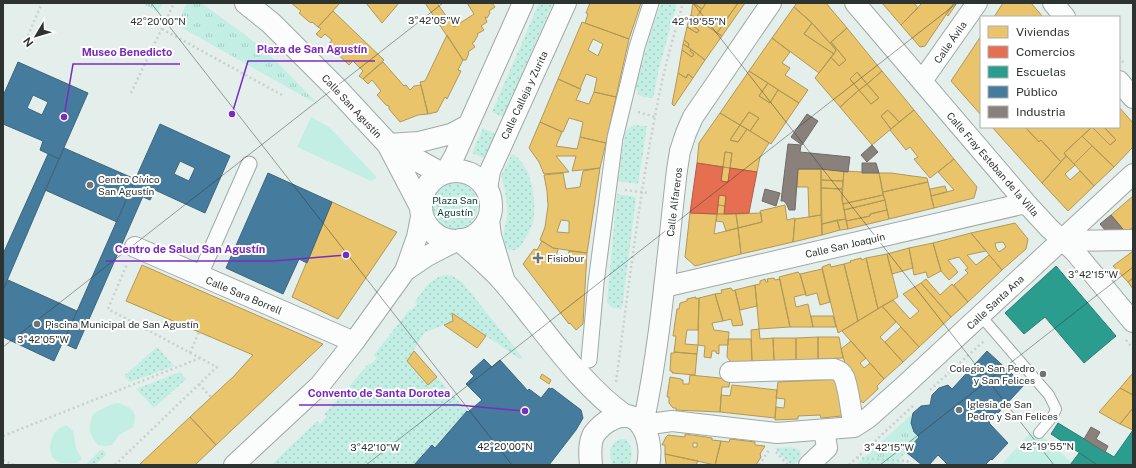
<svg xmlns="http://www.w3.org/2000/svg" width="1136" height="468" viewBox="0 0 1136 468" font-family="'Public Sans',sans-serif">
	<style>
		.grass { fill: url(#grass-tufts) }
		.park { fill: #c3eee3 }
		.garden { fill: url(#garden-dots) }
		.homes { fill: #e9c46a; stroke: #b09859; fill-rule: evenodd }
		.shops { fill: #e76f51; stroke: #af5d47 }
		.schools { fill: #2a9d8f; stroke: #2b7d73 }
		.public { fill: #457b9d; stroke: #3e657d; fill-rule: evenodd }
		.industry { fill: #8a817c; stroke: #6e6a66 }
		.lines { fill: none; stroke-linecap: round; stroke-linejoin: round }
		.service-casing { stroke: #a0a8a6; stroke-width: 12 }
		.pedestrian-casing { stroke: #a0a8a6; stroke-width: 17 }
		.minor-casing { stroke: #a0a8a6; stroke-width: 22 }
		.tertiary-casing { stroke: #a0a8a6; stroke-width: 24 }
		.path { stroke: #cacecc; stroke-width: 2.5; stroke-dasharray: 2 3; stroke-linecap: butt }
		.service { stroke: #fbfdfc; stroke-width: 10 }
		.pedestrian { stroke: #fbfdfc; stroke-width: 15 }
		.minor { stroke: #fbfdfc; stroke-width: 20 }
		.tertiary { stroke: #fbfdfc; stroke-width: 22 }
		.ticks { fill: none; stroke: #2c3331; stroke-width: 1; stroke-opacity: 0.45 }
		.poi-dot { fill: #6c7572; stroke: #fff; stroke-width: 1.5 }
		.labels { text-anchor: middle; stroke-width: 4; stroke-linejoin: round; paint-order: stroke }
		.street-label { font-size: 10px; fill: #2c3331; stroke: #fff }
		.poi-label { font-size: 10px; fill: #2c3331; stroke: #fff; text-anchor: start }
		.park-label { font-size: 10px; fill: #013a30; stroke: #fff }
		.ticks-label { font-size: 10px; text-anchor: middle; fill: #2c3331; stroke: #fff; stroke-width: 4; stroke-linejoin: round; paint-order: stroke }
		.leader { fill: none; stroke: #7b2cbf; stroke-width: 1.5 }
		.callout-dot { fill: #7b2cbf; stroke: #fff; stroke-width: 1.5 }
		.callout-label { font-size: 11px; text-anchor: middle; font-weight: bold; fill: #7b2cbf; stroke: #fff; stroke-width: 4; stroke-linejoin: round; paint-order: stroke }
	</style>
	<defs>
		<pattern id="grass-tufts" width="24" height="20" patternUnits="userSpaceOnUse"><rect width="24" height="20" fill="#c3eee3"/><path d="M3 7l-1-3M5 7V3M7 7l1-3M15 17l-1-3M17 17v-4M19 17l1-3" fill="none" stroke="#a8cdc3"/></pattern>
		<pattern id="garden-dots" width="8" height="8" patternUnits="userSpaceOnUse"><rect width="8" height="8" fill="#c3eee3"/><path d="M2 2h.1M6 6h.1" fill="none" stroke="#a8cdc3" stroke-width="1.8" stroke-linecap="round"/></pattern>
	</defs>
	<rect width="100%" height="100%" fill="#e4efec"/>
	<path class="grass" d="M142 3H163L158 12Z
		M187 3H201L247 36 276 61 319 105 177 25Z
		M913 413 914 432 919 437 899 460 904 465H856Z"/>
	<path class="park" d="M311 117 329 127 372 172 377 178 371 181 297 147Z
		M118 403C133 408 138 411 133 427L119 435 112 445 105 446 98 445C88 433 87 427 94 413L110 405Z
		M66 425 73 431 76 448 82 459 77 463C71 463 60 465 55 460 47 453 50 437 57 430 59 428 63 427 66 425Z
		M1034 429 1071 462 1069 465H1001Z"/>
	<path class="garden" d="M539 3H553L503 117 492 112Z
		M661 3H677L659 68 653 98 643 97 638 94 636 86 649 38Z
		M634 125 647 126 638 184 618 181 625 133 629 128Z
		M483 128 495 134 484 158 472 153Z
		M512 154C532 164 537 202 533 222 531 229 527 236 523 242 521 246 517 251 511 250 509 250 507 249 506 248 501 233 505 231 507 217 508 203 505 189 501 176Z
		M432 206a23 23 0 1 1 46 0a23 23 0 1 1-46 0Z
		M617 194 636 197 622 309 613 308 607 302Z
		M447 275 453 276 463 283 522 357 520 359 453 313V321L424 333 407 361 427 385 437 377 467 411 435 448 432 445 414 465H271L317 421 320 424 326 417 324 414 342 395 369 363 371 364 377 358 374 355 410 309 412 310 417 304 415 302C424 289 431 277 447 275Z
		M157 347 174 366 130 382 124 376Z
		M180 372 186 379 154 408 136 389Z
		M620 439H626C633 447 633 456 629 465H613L612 464C609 452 609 444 620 439Z
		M791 447 800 450C802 457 799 460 794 465H791L775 448Z
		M102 449 107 454 95 465H85Z"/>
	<path class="homes" d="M291 3H340L318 27 312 22 311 23 307 20 299 13 301 11Z
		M366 3H399L382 23Z
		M425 3H437L454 27 474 14 467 3H492L495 7 489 11 490 13 487 18 485 17 487 22 481 26 484 30 477 34 478 35 474 42 472 43 475 47 468 52 469 53 466 60H463Z
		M590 3H641L629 39 585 23 588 14 586 13Z
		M693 3 702 9 696 18 691 15Z
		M694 3H706L702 9Z
		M706 3H738L717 33 696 18Z
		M738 3H745L722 36 717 33Z
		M797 3H826L847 28 830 43 812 23 794 7Z
		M882 3H914L918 8 901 25Z
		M922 3H954L925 46 920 47 901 25Z
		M954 3H957L948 16 946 14Z
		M1003 3H1031L1043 17H994Z
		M794 7 812 23 804 34 834 54 819 73 772 38Z
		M333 11 384 60 363 79 359 76 363 71 353 61 349 65 328 45 332 40 325 34 321 38 316 34 321 29 318 27Z
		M691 15 722 36 705 60 688 47 689 44 684 40 687 27 697 33 699 30 688 23Z
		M582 22 629 39 616 97 594 92 597 78 586 74 580 89 558 79ZM593 39 603 44 598 56 588 50Z
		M688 23 699 30 697 33 687 27Z
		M812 23 836 50 834 54 804 34Z
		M847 28 882 71 867 84 857 72 850 79 859 90 840 107 815 78 831 57 839 66 846 60 831 42Z
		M447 35 463 60 458 70 461 71 447 99 445 97 437 112 428 114 420 82 425 81Z
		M981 36V115L951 81Z
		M772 38 790 52 782 63 790 68 785 75 808 90 799 103 749 71Z
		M684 40 689 44 688 47 683 44Z
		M831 42 846 60 839 66 831 57 836 50 830 43Z
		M683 44 691 49 690 51 694 54 692 57 682 50Z
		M691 49 705 60 693 78 688 74 686 78 678 73 682 50 692 57 694 54 690 51Z
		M383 62 404 86 406 85 410 90 414 86 421 85 428 114 418 115 400 122 389 109V106L386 105 377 95 381 91 372 80 368 84 363 79Z
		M749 71 768 83 759 96 770 103 778 90 799 103 771 144 750 131 759 118 749 112 740 125 720 113Z
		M882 71 914 110 899 122 888 110 881 116 891 129 872 145 840 107 859 90 871 104 879 98 867 84Z
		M857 72 867 84 859 90 850 79Z
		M678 73 686 78 688 74 693 78 674 106 672 104Z
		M558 79 581 89 576 100 589 104 594 92 616 97 606 143 580 137 583 122 569 118 563 132 540 122Z
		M768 83 778 90 770 103 759 96Z
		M867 84 879 98 871 104 859 90Z
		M1119 107 1133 123V147L1114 167 1082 136 1092 127 1110 145 1116 140 1104 127H1119Z
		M888 110 899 122 891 129 881 116Z
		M914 110 954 159 930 178 914 159 918 157 910 147 906 150 890 130Z
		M749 112 759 118 750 131 740 125Z
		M720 113 740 125 730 140 738 142 747 129 769 143 760 157 757 172 730 168 732 153 725 152 723 167 697 163 699 143Z
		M540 122 562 132 556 146 577 149 580 137 606 143 600 168 572 171 576 156H556L569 172 544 174 539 162 529 148Z
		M740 125 747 129 738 142 730 140Z
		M992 127H1028L1026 128 1039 142 1041 140 1061 162 1042 183Z
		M1028 127H1092L1064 153 1066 156 1061 162 1041 140 1039 142 1026 128Z
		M1092 127H1104L1116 140 1110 145Z
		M1082 136 1092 146 1074 164 1064 153Z
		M1092 146 1114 167 1094 186 1074 164Z
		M725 152 732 153 730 168 723 167Z
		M1066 156 1075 165 1065 174 1070 180 1080 171 1094 186 1068 211 1042 183Z
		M954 159 977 187 974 198 934 208 931 196 954 190 938 172Z
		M723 167 730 168 728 182 721 181Z
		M600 168 587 253 553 248 540 240 545 227 548 206 547 191 544 175 563 173 566 189 580 187 583 171ZM561 220 569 221V233L557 232Z
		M798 169H821V215L809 217 808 187H797Z
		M821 169 844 171 843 181 821 180Z
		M844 171 879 173 883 195 843 204 842 199Z
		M879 173H891L927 178 928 182 883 192Z
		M821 180 843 181 842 189 821 188Z
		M928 182 934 208 889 219 883 192Z
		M945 186 947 192 931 196 930 189Z
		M821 188 842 189V199L846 219 822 224Z
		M719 195 726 196 725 206 718 205Z
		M883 195 885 200 844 210 843 204Z
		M1133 196V227L1126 233 1111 215Z
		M885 200 887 210 870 214V216L846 221 844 210Z
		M332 202 397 232 338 319 292 297Z
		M718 205 725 206 724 214H717Z
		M785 205 787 220 795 218 793 242 741 254 738 228 762 222 760 211Z
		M887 210 889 219 848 229 846 221 870 216V214Z
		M690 213 717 214 714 234 738 228 741 254 695 266 685 257Z
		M761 213 762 222 738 228 736 214Z
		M717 214H736L738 228 726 231 723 222 716 221Z
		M821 215 822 235 793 242 795 219Z
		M846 219 848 229 840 230 837 220Z
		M837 220 840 230 822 235V224Z
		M1015 223 1028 239 1026 249 1002 270 971 233ZM1003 242 1006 247 999 252 996 248 995 243Z
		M971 233 986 251 967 255 976 265 989 255 1002 270 968 302 954 285 968 273 965 270 968 268 959 257 948 260 958 272 949 280 941 271 933 243Z
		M542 241 553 248 558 249 555 261 566 263 569 251 587 253 583 324 576 330 570 323 569 324 523 264 534 249 537 250Z
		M933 243 941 271 928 278 926 272 914 275 909 248Z
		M909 248 913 268 892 274 887 254Z
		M1133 251V278L1128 282 1113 266Z
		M887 254 898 297 878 309 866 258Z
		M861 258 862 260 866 258 878 309 858 321 844 264 851 262 850 261Z
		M830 264 831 267 844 264 858 321 838 333 822 267Z
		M142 265 215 297 323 344 216 445 190 417 234 376 253 355 126 301Z
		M822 269 830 302 820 305 817 293 806 296 800 274Z
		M798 272 800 274 806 294 794 297 796 307 808 304 813 327H790L779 277Z
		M774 278 775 280 780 279 790 327 759 329 755 285 760 284V281L765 279 766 282H768L767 279Z
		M1133 278V289L1128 282Z
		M926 279 940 295 952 284 968 302 951 317 921 283Z
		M921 283 951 317 919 347 882 306 893 300 910 319 919 311 903 294Z
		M755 285 757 306 740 310 735 290Z
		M731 288 733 291 735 290 743 325 733 326 731 319 723 321 715 294 722 293 721 290Z
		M715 294 723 321 712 323 714 330 729 332 728 345H719V354L716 353V351H712L711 358 704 357 705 346 698 345 699 298Z
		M696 297V299L699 298 698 330H687L685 344 698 345 697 354 674 352 676 336H673L677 309H679L680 303 687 301V299Z
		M882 306 896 322 880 337 903 362 884 379 842 331Z
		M452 313 486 336 477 348 444 325 453 321Z
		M811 316H833L836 327H813Z
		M901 327 919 347 903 362 885 342Z
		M759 329 760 339 773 338 774 361 752 362 751 330Z
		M818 337V359L796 360V338Z
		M818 337H839L843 358 818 359Z
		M773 338H796V360L774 361Z
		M728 339H751L752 362H731L727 357Z
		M851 341 866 358 860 363 864 368 870 363 884 379 877 386 878 389 863 403 853 392 841 349Z
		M414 351 437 377 428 385 407 361Z
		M674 352 697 354 695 375 672 373V371H670L671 353H674Z
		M1133 373V395L1120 388Z
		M542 374 551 380 549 384 540 378Z
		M690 375 730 379 729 387H722L720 412 676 410V408H673L669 403V397H667L670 377 681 379V380H683V384H689Z
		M840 379 842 416 821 418 820 415 798 416V419L775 420 776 407 784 408 785 399 776 398 778 382Z
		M732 385 777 390 775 418 720 412 721 395 730 396Z
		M1120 388 1133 395V408L1120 424 1099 412Z
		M1133 408V430L1120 424Z
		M190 417 216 445 195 465H139Z
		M685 434 706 437 712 438V440L721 441 715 465 665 454V445H662L666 437 668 435 685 437ZM693 443H697V447H693Z
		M730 439 755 442V445L765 446 760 454 761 457 756 465H715L721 441 729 442Z
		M665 454 698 461 696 465H666Z"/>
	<path class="shops" d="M697 163 723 167 721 181 728 182 730 168 757 172 749 213 724 214 726 196 719 195 717 214 690 213Z"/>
	<path class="schools" d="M1056 266 1116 336 1084 363 1045 317 1024 334 1005 313Z
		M1058 423 1114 457 1133 430V465H1098L1051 434Z
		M1079 453 1097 465H1070Z"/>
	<path class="public" d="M18 62 88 93 59 159 40 150 43 141 3 124V96ZM33 95 48 102 42 115 27 108Z
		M160 124 230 156 205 213 155 190 150 200 130 191ZM180 161 195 168 189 181 174 174Z
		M64 148 135 179 117 222 45 190Z
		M48 154 59 159 3 290V254Z
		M268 173 332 202 307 263 299 259 283 294 226 268Z
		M130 191 143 196 76 349 63 343Z
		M8 280 77 311 54 361 3 337V290Z
		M987 351 1024 385 989 423 1008 443 992 460 991 459 985 465H948L938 455 929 465H922L906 452 919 437 914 432 911 423 913 413 921 406 930 405 932 395 939 388 948 385 952 389Z
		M484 359 492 367 500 360 528 391 529 389 541 398 549 388 551 389 552 388 581 410 583 418 576 430 549 465H414L432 445 435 448 467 411 468 412 482 400 466 384 474 376 470 372Z"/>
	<path class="industry" d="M807 114 818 121 802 145 791 137Z
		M788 144 801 145 800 152 850 157 848 172 821 169H798L795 210H789L787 205 784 201H781Z
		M872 145 878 152 867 162 861 155Z
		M862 163H876L879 173H862Z
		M765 189 780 193 776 206 762 201Z
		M1111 215 1128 235 1110 236 1100 224Z
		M1091 427 1100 432 1096 439 1108 446 1105 452 1084 439Z"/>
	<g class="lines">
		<g class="service-casing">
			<path id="service" d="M980 315 1049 395 1056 409 1053 416 1039 433"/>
		</g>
		<g class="pedestrian-casing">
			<path id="pedestrian" d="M200 275 249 164
				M589 360 596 283 615 138 637 47 651 3"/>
		</g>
		<g class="minor-casing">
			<path id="minor" d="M771 3 693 117 686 133 680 151 677 170C667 255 661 341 643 425L672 421 777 433 854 427 868 418 904 386 1133 174
				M855 3 1026 203 1049 228 1075 252 1133 322
				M1053 3 1065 17
				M922 81 977 3
				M1119 81 1133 98
				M388 144 419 142 451 134 468 125
				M445 173 454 157 523 3
				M487 189 490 171 566 3
				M1062 241 1133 240
				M135 247 354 342
				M405 271 427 256 458 240
				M664 287 1026 203
				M730 372 834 369C839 371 842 372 844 377 849 388 851 414 854 427
				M234 465 320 385 354 342 405 271 417 237 422 212
				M809 465 827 448 824 430"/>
		</g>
		<g class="tertiary-casing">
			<path id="tertiary" d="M246 3 271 23 336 88 388 144 421 207
				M388 144 442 174
				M421 206a35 35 0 1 1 70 0a35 35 0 1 1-70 0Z
				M488 220 490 236 503 279
				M460 240C475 254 491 267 504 282 541 325 579 384 625 416
				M591 465C590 455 589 443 594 434 598 429 604 423 610 420 641 403 654 441 648 465"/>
		</g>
		<path class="path" d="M162 29 282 95
			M24 45 42 3
			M1119 57 1124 63
			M131 93 174 3
			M638 112 655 117
			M625 190 649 193
			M1126 340 1133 349
			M190 353 199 332
			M616 382C629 285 640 187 660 91 666 61 675 32 683 3
			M199 384 211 397
			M930 390 984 341
			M3 436 200 358
			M776 452 788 465
			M857 458 907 461 912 465
			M3 460 14 465
			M115 465 217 367 108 309 127 264
			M759 465 769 450
			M849 465 913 406"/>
		<use href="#service" class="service"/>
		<use href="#pedestrian" class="pedestrian"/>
		<use href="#minor" class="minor"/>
		<use href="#tertiary" class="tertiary"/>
	</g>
	<path class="ticks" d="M151 3 512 465M693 3 1054 465M3 347 443 3M366 465 957 3M880 465 1133 267"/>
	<g class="poi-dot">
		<circle cx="90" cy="185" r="4"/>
		<path d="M536 252h4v4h4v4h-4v4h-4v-4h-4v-4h4z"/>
		<circle cx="37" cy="324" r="4"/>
		<circle cx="1043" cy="374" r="4"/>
		<circle cx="959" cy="410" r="4"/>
	</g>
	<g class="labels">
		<g class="street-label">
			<text transform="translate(950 42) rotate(-55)" y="4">Calle Ávila</text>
			<text transform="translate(524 95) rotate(-65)" y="4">Calle Calleja y Zurita</text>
			<text transform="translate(352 106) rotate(47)" y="4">Calle San Agustín</text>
			<text transform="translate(993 164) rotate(49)" y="4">Calle Fray Esteban de la Villa</text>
			<text transform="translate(674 202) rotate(-83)" y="4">Calle Alfareros</text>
			<text transform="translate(845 245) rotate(-13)" y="4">Calle San Joaquín</text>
			<text transform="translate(244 295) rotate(23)" y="4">Calle Sara Borrell</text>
			<text transform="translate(995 302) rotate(-43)" y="4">Calle Santa Ana</text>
		</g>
		<g class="poi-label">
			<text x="98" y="183">Centro Cívico<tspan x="98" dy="12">San Agustín</tspan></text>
			<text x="547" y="262">Fisiobur</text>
			<text x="45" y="328">Piscina Municipal de San Agustín</text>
			<text x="1035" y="372" text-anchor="end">Colegio San Pedro<tspan x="1035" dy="12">y San Felices</tspan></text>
			<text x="967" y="408">Iglesia de San<tspan x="967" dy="12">Pedro y San Felices</tspan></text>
		</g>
		<g class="park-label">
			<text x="455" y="204">Plaza San<tspan x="455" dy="12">Agustín</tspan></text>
		</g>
	</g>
	<g class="ticks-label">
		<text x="434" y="24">3°42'05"W</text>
		<text x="158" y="25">42°20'00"N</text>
		<text x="699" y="25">42°19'55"N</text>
		<text x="1093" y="278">3°42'15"W</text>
		<text x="43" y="343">3°42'05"W</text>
		<text x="505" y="450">42°20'00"N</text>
		<text x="1047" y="450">42°19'55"N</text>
		<text x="375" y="451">3°42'10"W</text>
		<text x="889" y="451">3°42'15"W</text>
	</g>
	<path class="leader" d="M232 114L248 61H375M64 117L73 64H180M346 255L273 261H106M525 411L458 405H299"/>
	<g class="callout-dot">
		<circle cx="232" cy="114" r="4"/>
		<circle cx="64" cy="117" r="4"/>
		<circle cx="346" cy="255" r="4"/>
		<circle cx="525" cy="411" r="4"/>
	</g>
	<g class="callout-label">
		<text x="312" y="53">Plaza de San Agustín</text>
		<text x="127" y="56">Museo Benedicto</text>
		<text x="190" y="253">Centro de Salud San Agustín</text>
		<text x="379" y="397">Convento de Santa Dorotea</text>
	</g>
	<rect width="1136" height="468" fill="none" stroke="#2c3331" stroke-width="8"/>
	<rect x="980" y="16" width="140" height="112" fill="#ffffff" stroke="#abadad"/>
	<rect x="988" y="26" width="20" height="12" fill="#e9c46a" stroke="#abadad"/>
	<text x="1016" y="36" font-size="12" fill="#2c3331">Viviendas</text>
	<rect x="988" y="46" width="20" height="12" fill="#e76f51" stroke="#abadad"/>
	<text x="1016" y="56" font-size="12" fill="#2c3331">Comercios</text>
	<rect x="988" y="66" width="20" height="12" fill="#2a9d8f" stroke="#abadad"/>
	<text x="1016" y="76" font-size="12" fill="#2c3331">Escuelas</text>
	<rect x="988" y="86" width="20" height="12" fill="#457b9d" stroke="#abadad"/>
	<text x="1016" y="96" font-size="12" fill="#2c3331">Público</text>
	<rect x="988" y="106" width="20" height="12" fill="#8a817c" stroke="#abadad"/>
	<text x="1016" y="116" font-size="12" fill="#2c3331">Industria</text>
	<g transform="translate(36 36) rotate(232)" stroke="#ffffff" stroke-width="3" paint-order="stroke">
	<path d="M0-3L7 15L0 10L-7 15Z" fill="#2c3331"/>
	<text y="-6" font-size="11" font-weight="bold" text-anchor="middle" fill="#2c3331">N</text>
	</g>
</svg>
